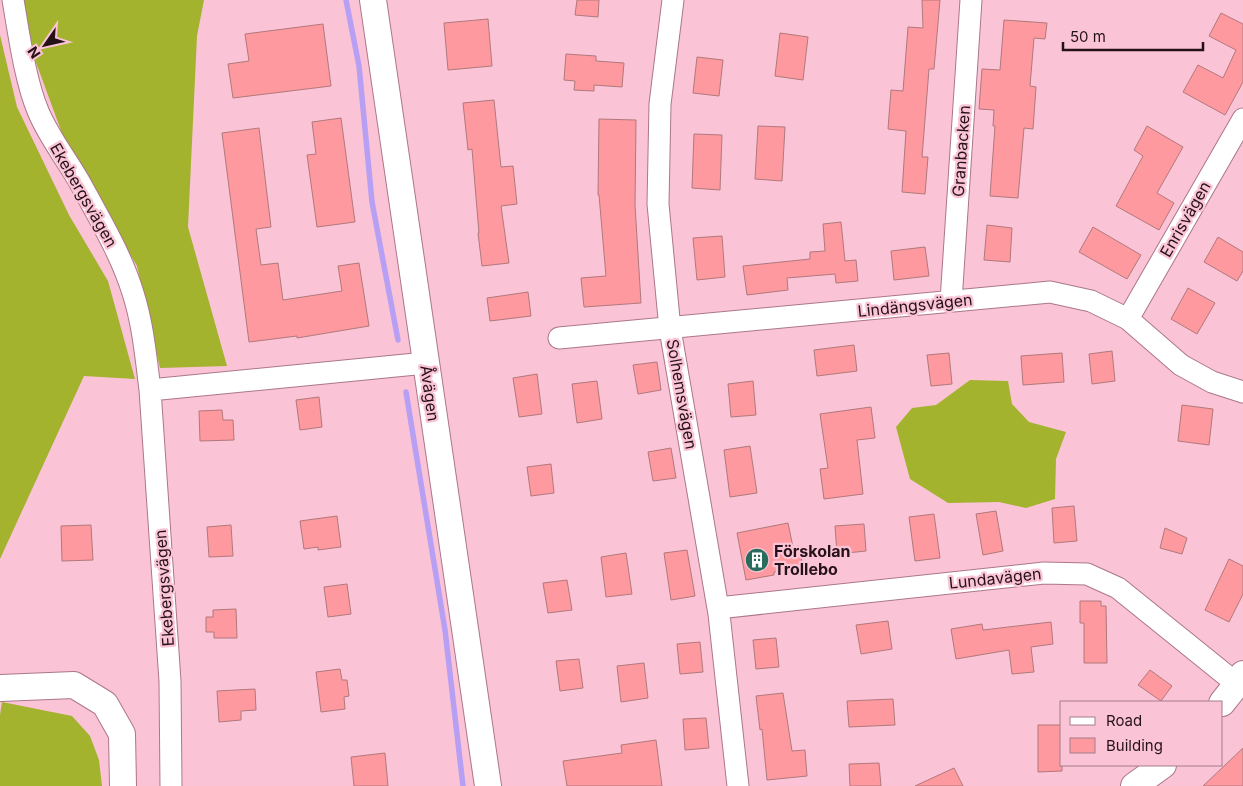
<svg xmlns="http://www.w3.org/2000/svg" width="1243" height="786" viewBox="0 0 1243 786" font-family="Inter,sans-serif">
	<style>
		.forest { fill: #a3b32e }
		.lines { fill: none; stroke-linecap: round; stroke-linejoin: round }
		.stream { stroke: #b79ff4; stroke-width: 5.5 }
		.building { fill: #fe999f; stroke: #b0797c }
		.minor-casing { stroke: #ab778a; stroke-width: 23 }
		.tertiary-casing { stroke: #ab778a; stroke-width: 28 }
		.minor { stroke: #fff; stroke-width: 21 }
		.tertiary { stroke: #fff; stroke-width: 26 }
		.labels { text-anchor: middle; stroke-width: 4.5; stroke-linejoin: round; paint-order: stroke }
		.street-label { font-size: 16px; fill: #251219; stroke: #fbc3d6 }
		.poi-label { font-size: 16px; font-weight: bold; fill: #251219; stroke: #fbc3d6; text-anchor: start }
	</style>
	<rect width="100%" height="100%" fill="#fbc3d6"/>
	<path class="forest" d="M23 0H204L197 36 188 227 227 366 160 368 137 266 70 155 34 57Z
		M0 35 17 107 69 215 108 281 135 379 84 376 0 559Z
		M970 380 1008 381 1012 404 1029 422 1066 432 1056 459 1055 499 1026 508 999 502 948 503 910 479 896 427 912 408 936 405Z
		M2 702 72 716 90 736 99 760 102 786H0V715Z"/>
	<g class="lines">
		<path class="stream" d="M346 0 359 66 372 202 398 340
			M406 392 445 630 463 786"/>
	</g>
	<path class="building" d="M577 0H599L598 17 575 15Z
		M922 0H940L934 69H929L922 157H928L925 194 902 192 906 131 888 129 891 90 903 91 908 27 923 28Z
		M1221 13 1243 24V82L1225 115 1183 92 1198 65 1223 78 1236 50 1209 36Z
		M488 19 492 66 448 70 444 23Z
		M1004 20 1047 23 1045 39 1034 38 1030 86 1036 87 1033 129 1024 128 1018 198 990 196 995 126H993L994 110 979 109 982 69 1000 70Z
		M323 24 331 86 233 98 228 64 249 61 245 34Z
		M780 33 808 37 803 80 775 76Z
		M566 54 596 56V61L624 63 622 87 594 85V91L574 90 575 81 564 80Z
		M697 57 723 60 719 96 693 93Z
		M494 100 501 167 513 166 517 204 501 206 509 263 482 266 478 233H479L472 149 468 150 463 103Z
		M341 118 355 222 317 227 307 155 316 154 312 122Z
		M599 119 636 120 635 205 641 303 584 307 581 278 606 276 599 195H598Z
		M758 126 785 127 782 181 755 179Z
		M1147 126 1183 147 1157 193 1174 203 1159 230 1116 206 1143 156 1134 150Z
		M259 128 271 227 256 229 261 265 278 263 283 300 342 291 338 266 359 263 369 326 297 338V336L249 342 222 133Z
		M694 134 722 135 720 190 692 188Z
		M841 222 845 261 856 260 858 281 836 283 835 274 787 278 788 290 747 295 743 266 810 259V252L825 251 823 224Z
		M987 225 1012 228 1010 262 984 260Z
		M1093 227 1141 255 1127 279 1079 252Z
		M722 236 725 277 697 280 693 238Z
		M1218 237 1243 252V271L1237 281 1204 262Z
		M925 247 929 276 894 280 891 251Z
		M1188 288 1215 303 1197 334 1171 319Z
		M528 292 531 316 490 321 487 298Z
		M854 345 857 371 817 376 814 350Z
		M1112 351 1115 381 1092 384 1089 354Z
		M949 353 952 384 931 386 927 355Z
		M1062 353 1064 382 1023 385 1021 356Z
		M657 362 661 390 638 394 633 365Z
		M537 374 542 414 519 417 513 378Z
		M597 381 602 419 577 423 572 384Z
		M753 381 756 415 731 417 728 384Z
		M319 397 322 427 300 430 296 400Z
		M1182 405 1213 409 1209 445 1178 441Z
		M871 407 875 438 857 440 863 494 824 499 820 469 828 468 820 414Z
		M222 410 223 420H233L234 440 200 441 199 411Z
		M750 446 757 493 730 497 724 450Z
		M671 448 676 478 653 481 648 452Z
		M551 464 554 493 531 496 527 467Z
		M1074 506 1077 541 1054 543 1052 508Z
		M996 511 1003 551 983 555 976 514Z
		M934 514 940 558 915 561 909 517Z
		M337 516 341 547 318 550V547L304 549 300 521Z
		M788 523 793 547 799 546 803 568 774 572V575L746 580 737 533Z
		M864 524 866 551 837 554 835 526Z
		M91 525 93 560 62 561 61 526Z
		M231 525 233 556 209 557 207 527Z
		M1165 528 1187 538 1182 554 1160 548Z
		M687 550 695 596 671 600 664 553Z
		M626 553 632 594 606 597 601 557Z
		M1229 559 1243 566V594L1229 622 1205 610Z
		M567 580 572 610 548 613 543 583Z
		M347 584 351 614 328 617 324 587Z
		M1080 601H1101V606H1106L1107 663H1084V623H1080Z
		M236 609 237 638H214V632H206V617H213V610Z
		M888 621 892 649 861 654 856 625Z
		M1051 622 1053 644 1031 647 1034 672 1012 674 1009 650 956 659 951 629 982 624 983 630Z
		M776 638 779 667 756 669 753 640Z
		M700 642 703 672 680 674 677 644Z
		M579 659 583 688 560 691 556 661Z
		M644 663 648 698 621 702 617 666Z
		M340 669 342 680H347L349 696 344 697 345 709 321 712 316 672Z
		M1150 670 1172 686 1161 701 1138 685Z
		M255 689 256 710 241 711V720L219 722 217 691Z
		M783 693 792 751 805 750 807 776 767 780 762 729 760 730 756 696Z
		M893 699 895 725 849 727 847 701Z
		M706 718 709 748 685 750 683 719Z
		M1038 725H1062V771L1038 772Z
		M656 740 662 786H567L563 761 622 753 621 745Z
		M1243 748V786H1203Z
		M385 753 388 786H354L351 757Z
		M879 763 881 786H850L849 764Z
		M954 768 963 786H915Z"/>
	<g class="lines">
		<g class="minor-casing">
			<path id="minor" d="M13 0C19 34 25 80 38 111 50 140 70 163 84 190 102 223 122 257 133 293 143 324 146 358 150 390
				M673 0 660 104 658 204 670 329 719 614 738 786
				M951 301 971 0
				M1128 319 1243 119
				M559 338 1050 292 1091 301 1128 319 1181 365 1212 382 1243 392
				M718 608 1044 573 1087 574 1118 588 1237 684
				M171 786 170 681 150 390 426 363"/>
		</g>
		<g class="tertiary-casing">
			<path id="tertiary" d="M373 0C410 262 449 524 488 786
				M0 688 74 685 105 704 122 734 123 786
				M1222 703 1237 684 1243 674
				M1134 786 1163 765"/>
		</g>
		<use href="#minor" class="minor"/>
		<use href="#tertiary" class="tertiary"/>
	</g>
	<defs>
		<g id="building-disc" transform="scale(1.25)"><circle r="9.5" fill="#296c5e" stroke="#fbc3d6"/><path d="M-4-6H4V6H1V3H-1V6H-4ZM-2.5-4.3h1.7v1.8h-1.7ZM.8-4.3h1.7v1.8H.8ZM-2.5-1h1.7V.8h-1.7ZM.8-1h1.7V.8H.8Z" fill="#fff"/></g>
	</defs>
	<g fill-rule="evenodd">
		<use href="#building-disc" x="757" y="560"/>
	</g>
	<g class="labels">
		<g class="street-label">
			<text transform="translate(961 151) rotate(-86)" y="6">Granbacken</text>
			<text transform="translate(84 195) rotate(60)" y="6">Ekebergsvägen</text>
			<text transform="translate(1185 219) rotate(-60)" y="6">Enrisvägen</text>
			<text transform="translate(915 305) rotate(-6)" y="6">Lindängsvägen</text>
			<text transform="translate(430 393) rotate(82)" y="6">Åvägen</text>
			<text transform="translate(682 394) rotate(80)" y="6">Solhemsvägen</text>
			<text transform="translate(995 578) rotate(-6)" y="6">Lundavägen</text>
			<text transform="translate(164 588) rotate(-94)" y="6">Ekebergsvägen</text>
		</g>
		<g class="poi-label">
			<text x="774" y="557">Förskolan<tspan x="774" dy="18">Trollebo</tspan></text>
		</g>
	</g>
	<rect x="1060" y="701" width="162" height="65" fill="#fbc3d6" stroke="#a57c8a"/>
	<rect x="1070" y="717" width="25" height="8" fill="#ffffff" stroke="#a57c8a"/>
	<text x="1106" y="726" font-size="15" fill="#251219">Road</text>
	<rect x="1070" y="738" width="25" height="15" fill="#fe999f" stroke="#a57c8a"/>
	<text x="1106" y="751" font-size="15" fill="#251219">Building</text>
	<g transform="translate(45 45) rotate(236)" stroke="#fbc3d6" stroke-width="4" paint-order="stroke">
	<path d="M0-4L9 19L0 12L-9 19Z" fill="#251219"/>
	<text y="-8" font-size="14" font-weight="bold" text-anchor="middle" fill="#251219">N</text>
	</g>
	<path d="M1063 42v8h140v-8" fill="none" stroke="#251219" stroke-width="2.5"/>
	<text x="1070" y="42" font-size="15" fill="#251219" stroke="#fbc3d6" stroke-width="4" paint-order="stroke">50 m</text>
</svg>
